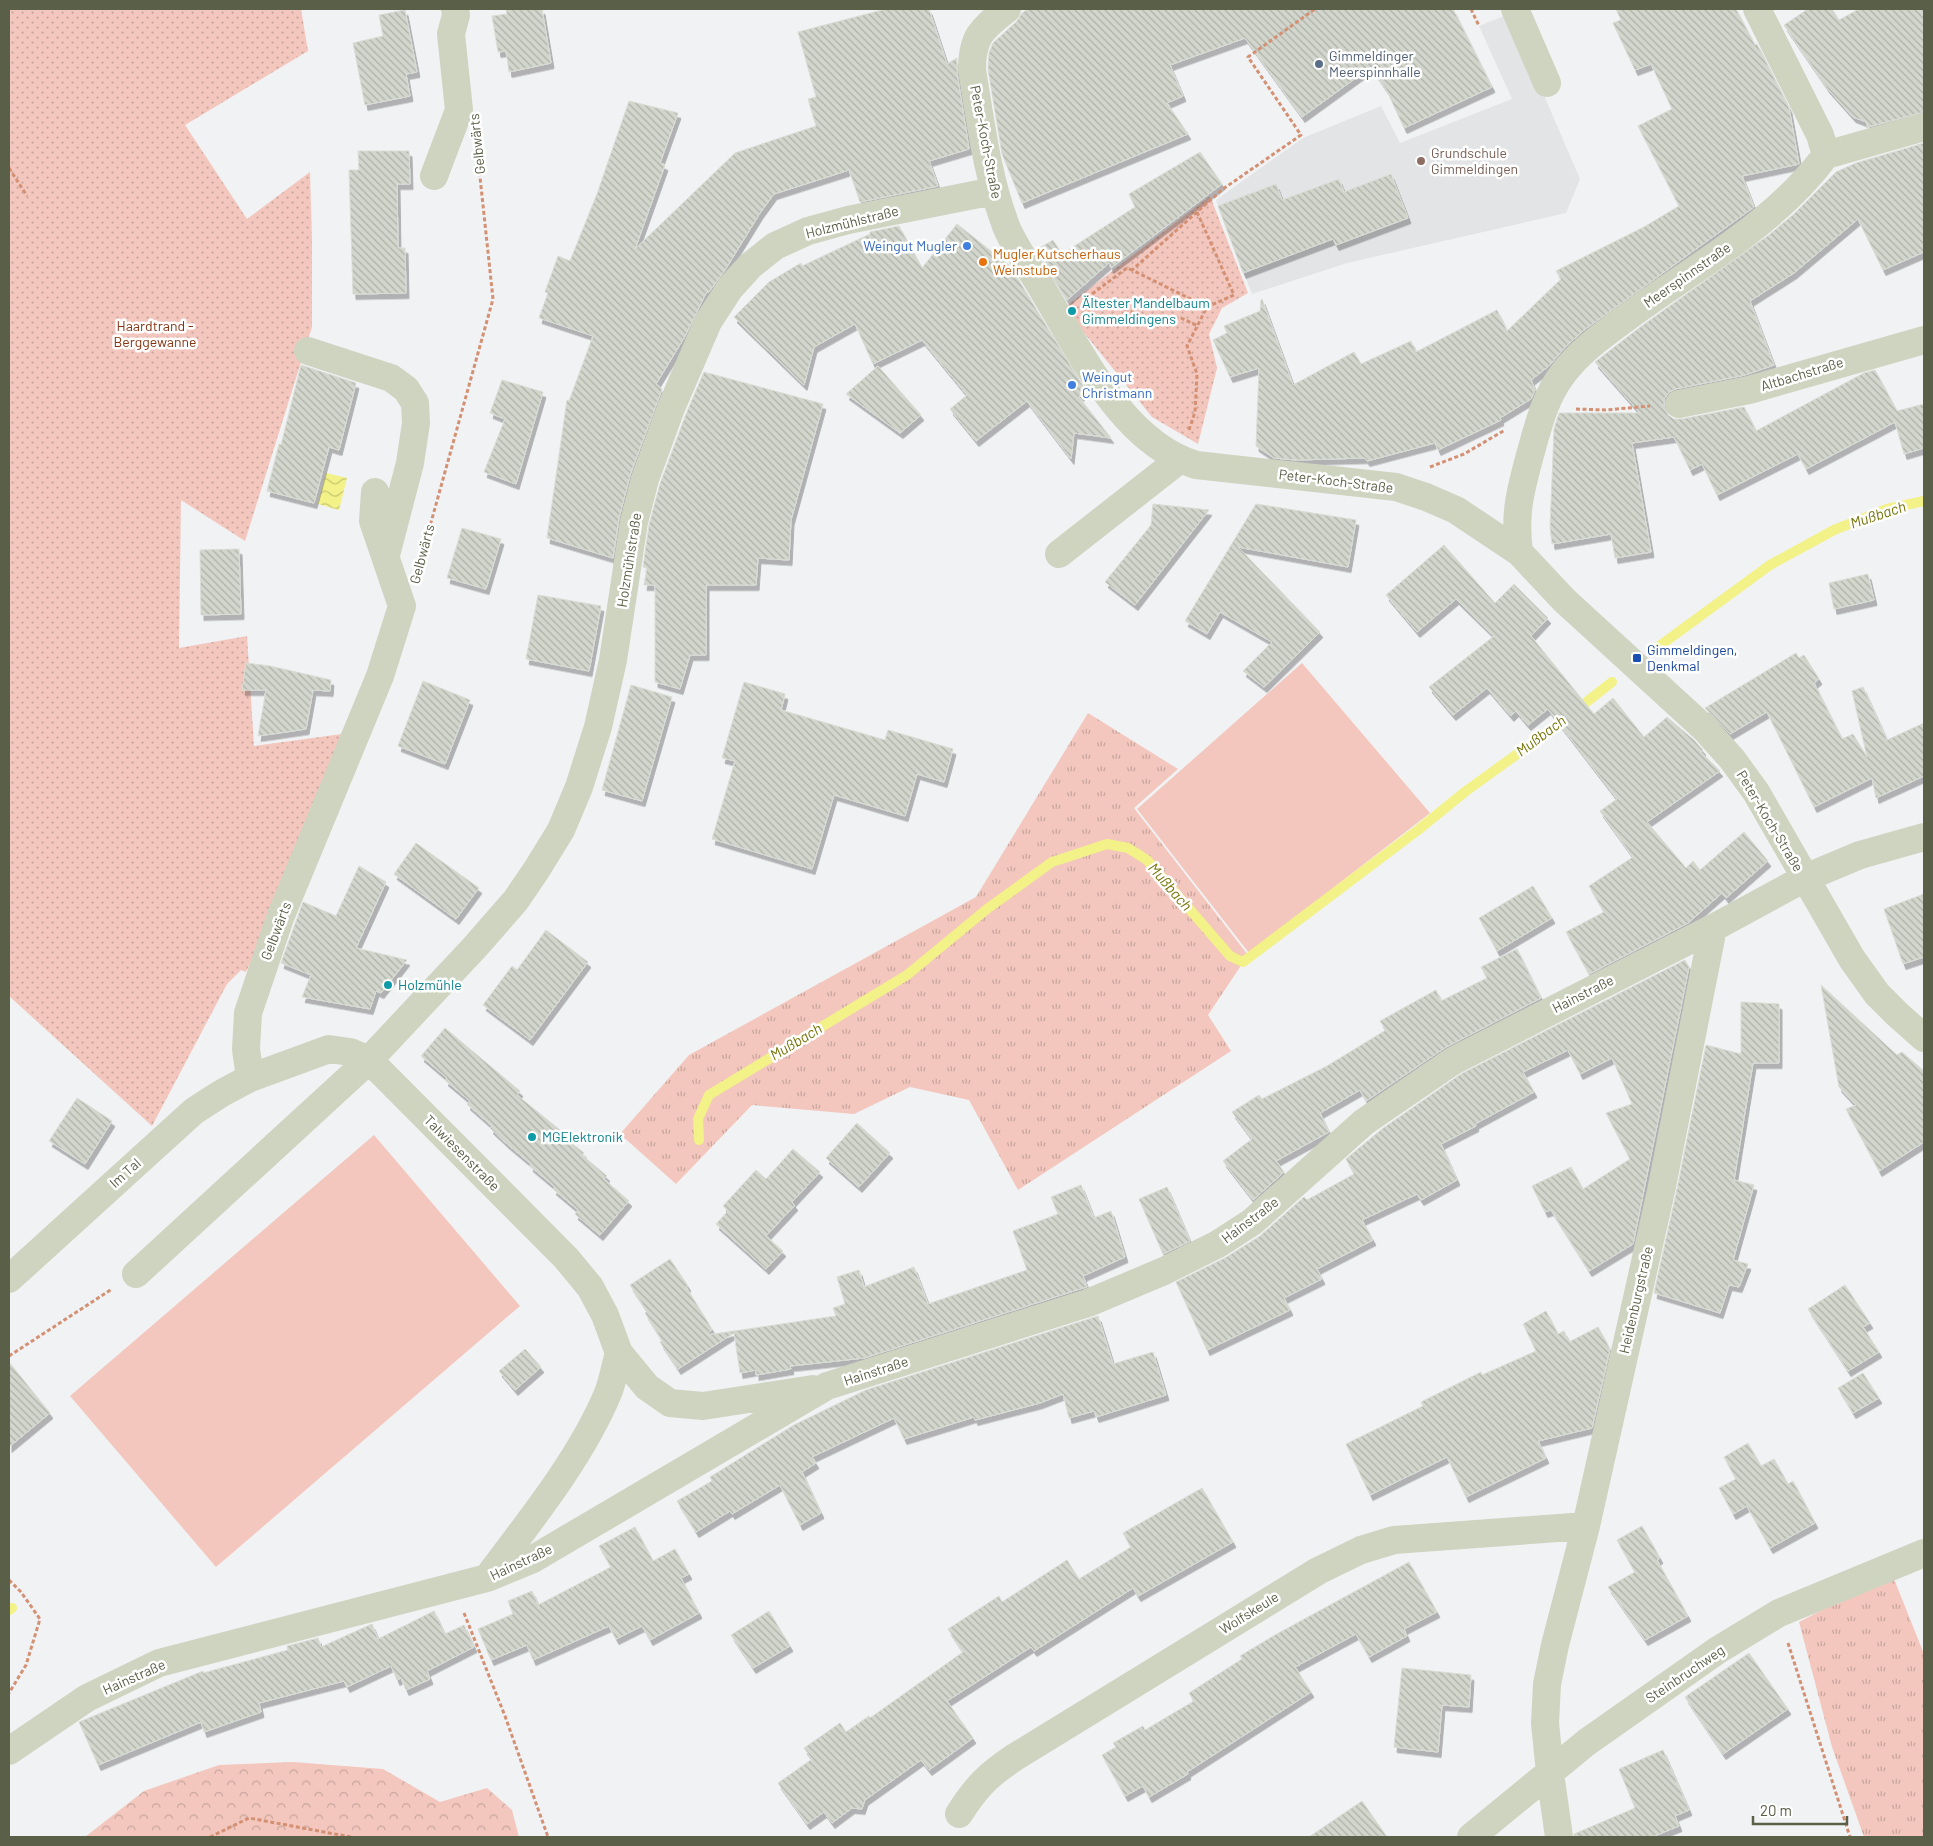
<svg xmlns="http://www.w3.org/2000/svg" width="1933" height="1846" viewBox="0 0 1933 1846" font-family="Barlow,sans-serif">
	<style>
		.education { fill: #e2e4e5 }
		.grass { fill: url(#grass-tufts) }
		.forest { fill: url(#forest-crowns) }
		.park { fill: url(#park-dots) }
		.garden { fill: #f3c7be }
		.water { fill: url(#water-waves) }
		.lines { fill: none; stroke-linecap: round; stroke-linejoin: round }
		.stream { stroke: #f2f288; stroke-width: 10 }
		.building { fill: url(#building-back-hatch); stroke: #d9ddd5; filter: url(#shadow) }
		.path { stroke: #d49073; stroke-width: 3; stroke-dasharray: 4 2.5; stroke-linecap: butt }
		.minor { stroke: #cfd4c1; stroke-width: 28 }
		.service-dot { fill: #5c6f8a; stroke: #fff; stroke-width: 2 }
		.education-dot { fill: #8d6e63; stroke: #fff; stroke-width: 2 }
		.shop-dot { fill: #3f7fe0; stroke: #fff; stroke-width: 2 }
		.food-dot { fill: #e8710a; stroke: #fff; stroke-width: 2 }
		.culture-dot { fill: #0f9aa8; stroke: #fff; stroke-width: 2 }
		.transit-dot { fill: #1a4fb4; stroke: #fff; stroke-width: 2 }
		.labels { text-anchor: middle; stroke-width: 5; stroke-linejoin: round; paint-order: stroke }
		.service-label { font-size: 14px; fill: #4e5e75; stroke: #fff; text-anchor: start }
		.street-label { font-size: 14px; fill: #5a6048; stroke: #fff }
		.education-label { font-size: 14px; fill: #785e54; stroke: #fff; text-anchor: start }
		.shop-label { font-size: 14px; fill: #366cbe; stroke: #fff; text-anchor: end }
		.food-label { font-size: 14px; fill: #c56008; stroke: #fff; text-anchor: start }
		.culture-label { font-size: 14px; fill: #0d838f; stroke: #fff; text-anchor: start }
		.park-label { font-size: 14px; fill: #893411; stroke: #fff }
		.transit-label { font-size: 14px; fill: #164399; stroke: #fff; text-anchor: start }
		.water-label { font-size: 15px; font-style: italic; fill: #767508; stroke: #fff }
	</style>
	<defs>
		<pattern id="grass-tufts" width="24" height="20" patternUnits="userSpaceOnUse" patternTransform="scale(1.25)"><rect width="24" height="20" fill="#f3c7be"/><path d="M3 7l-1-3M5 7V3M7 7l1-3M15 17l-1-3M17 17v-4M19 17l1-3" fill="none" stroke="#c8a59c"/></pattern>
		<pattern id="forest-crowns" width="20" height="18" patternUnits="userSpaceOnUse" patternTransform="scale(1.25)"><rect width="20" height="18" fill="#f3c7be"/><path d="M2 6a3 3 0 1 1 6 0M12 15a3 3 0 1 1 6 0" fill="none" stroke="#c8a59c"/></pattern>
		<pattern id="park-dots" width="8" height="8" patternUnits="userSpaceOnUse" patternTransform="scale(1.25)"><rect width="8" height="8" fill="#f3c7be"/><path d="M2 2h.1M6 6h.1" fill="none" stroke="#c8a59c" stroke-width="1.8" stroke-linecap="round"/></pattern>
		<pattern id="water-waves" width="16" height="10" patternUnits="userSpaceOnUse" patternTransform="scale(1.25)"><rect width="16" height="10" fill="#f2f288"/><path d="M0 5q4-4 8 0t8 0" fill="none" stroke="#c7c771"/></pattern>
		<pattern id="building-back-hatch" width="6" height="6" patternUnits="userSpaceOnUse" patternTransform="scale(1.25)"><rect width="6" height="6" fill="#d2d6cd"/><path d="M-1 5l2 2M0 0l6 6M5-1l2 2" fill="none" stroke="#adb1a8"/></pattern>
		<filter id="shadow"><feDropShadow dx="3" dy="5.5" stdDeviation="0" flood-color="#0004"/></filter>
	</defs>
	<rect width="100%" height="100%" fill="#f1f2f4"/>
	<path class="education" d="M1509 14 1580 179 1566 213 1347 263 1252 294 1216 200 1303 138 1381 106 1400 143 1512 99 1479 26Z"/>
	<path class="grass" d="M1088 713 1178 769 1134 808 1248 955 1208 1015 1231 1051 1018 1190 969 1100 910 1087 854 1114 752 1105 676 1184 620 1134 689 1055 976 897Z
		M1892 1574 1924 1654V1837H1864L1832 1747 1799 1622Z"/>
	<path class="forest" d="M293 1762 383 1769 440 1802 487 1788 512 1810 519 1837H85L144 1791 219 1765Z"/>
	<path class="park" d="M9 9H301L308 51 185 125 247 219 310 172 312 240V327L245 541 181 500 179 648 247 636 254 746 349 733 285 889 246 972 241 970 227 984 152 1126 9 996Z
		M1210 196 1248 293 1222 308 1209 334 1217 368 1198 444 1152 417 1064 308Z"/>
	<path class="garden" d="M1302 663 1430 813 1249 953 1137 809Z
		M374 1135 520 1306 216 1567 70 1396Z"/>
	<path class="water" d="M326 473 347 478 339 510 318 504Z"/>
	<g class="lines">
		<path class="stream" d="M1658 647 1770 565 1834 530 1887 509 1924 501
			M699 1140 698 1119 709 1095 907 975 987 909 1052 862 1107 844 1128 848 1147 860 1230 956 1243 962 1418 830 1466 791 1552 729 1612 682
			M9 1610 12 1608"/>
	</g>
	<path class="building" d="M506 9H542L551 63 509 72 506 51 498 52 492 16 507 14Z
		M886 9H929L947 64 957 58V73L969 149 929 161 938 186 860 202 849 170 774 194 760 213 725 270 708 293 707 291 684 338 656 384 662 389 630 475 619 518 613 558 547 538 567 400 569 401 593 336 539 318 548 293 545 292 558 256 570 261 597 194 629 101 678 113 660 163 665 165 635 249 735 153 816 126 808 99 816 97 798 32Z
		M1028 9H1453L1492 87 1404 128 1387 91 1371 67 1302 117 1245 38 1170 65 1183 96 1167 103 1188 134 1022 203 1002 154 988 69 989 53 993 43 1017 21 1022 13Z
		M1616 9H1736L1755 45 1757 44 1789 108 1799 164 1742 176 1754 207 1584 330 1565 347 1549 366 1531 380 1535 390 1531 399 1500 418 1501 420 1438 450 1435 443 1367 461 1365 458 1296 460 1274 458 1256 446 1259 368 1230 377 1213 340 1227 333 1224 326 1260 311 1261 300 1262 299 1293 385 1354 352 1361 364 1411 341 1416 352 1497 310 1507 331 1561 279 1556 271 1644 227 1679 206 1638 126 1672 109 1651 64 1635 70 1613 23 1621 20Z
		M1808 9H1832L1839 20 1859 9H1924V112L1868 127 1866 122 1853 117 1827 88 1784 25Z
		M405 10 417 72 406 74 410 96 365 105 353 43 383 36 379 15Z
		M1924 143V252L1883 270 1858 219 1794 273 1750 301 1774 365 1745 375 1675 389 1669 392 1664 399V407L1668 415 1674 419H1682L1744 407 1756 431 1864 373 1875 370 1897 411 1924 404V448L1904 454 1895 422 1806 469 1798 454 1717 495 1702 464 1690 470 1674 437 1632 443 1651 552 1615 558 1611 534 1552 544 1550 528 1554 429 1559 413H1640L1595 362 1639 328 1769 235 1794 214 1836 172 1856 163Z
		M358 151H409L410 184H397L398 248H405L406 293 353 294 349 170H359Z
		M1200 152 1222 184 1111 268 1109 263 1067 300 1036 250 1053 240 1062 254 1135 207 1129 194Z
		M1391 174 1408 218 1336 245 1333 239 1243 273 1218 206 1276 184 1282 200 1339 179 1344 192Z
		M957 224 1010 266 1086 391 1079 397 1111 438 1074 433 1071 459 1027 401 976 441 950 409 967 395 922 340 873 364 855 324 814 347 804 385 734 317 769 282 801 263 802 266 870 234V232L899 226 922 268Z
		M301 365 356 383 339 450 329 447 314 503 267 491 279 444 281 445Z
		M878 366 921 415 900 433 846 394Z
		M704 372 823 404 791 520 789 560 758 558 756 585H706V655H690L680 689 655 682V585H644L647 568 643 567 649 525 660 484 686 414Z
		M502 380 543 392 516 484 484 472 505 419 490 413Z
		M1153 504 1209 510 1135 605 1105 582 1151 525Z
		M1256 504 1356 520 1348 567 1238 547 1320 632 1264 687 1243 671 1272 642 1220 612 1207 634 1185 621Z
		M462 528 501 539 486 589 447 578Z
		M1444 545 1495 603 1514 584 1548 618 1531 636 1594 714 1613 698 1644 737 1667 717 1694 740 1703 750 1701 752 1720 771 1647 822 1686 868 1693 861 1700 870 1744 832 1768 861 1726 898 1722 893 1688 923 1589 974 1566 932 1604 912 1589 886 1633 857 1600 811 1617 799 1548 709 1528 725 1516 711 1511 716 1487 688 1453 715 1429 687 1494 636 1456 599 1417 632 1386 595Z
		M239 549 241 614 201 615 200 550Z
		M1868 574 1874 600 1834 609 1829 583Z
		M538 595 601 606 589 671 526 659Z
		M1796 653 1799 658 1804 655 1819 679 1814 683 1842 739 1853 734 1867 757 1852 691 1863 687 1887 740 1924 723V776L1876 798 1872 778 1814 807 1767 712 1730 734 1705 708Z
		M246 663 270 666 331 680 330 691 313 690 306 729 258 736 266 690H242Z
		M423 681 470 700 445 764 398 746Z
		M744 682 785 694 781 710 885 740 888 730 953 749 944 782 917 774 905 816 834 795 812 869 712 839 735 761 722 758Z
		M631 685 672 697 642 801 602 790Z
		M416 843 479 888 456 919 394 874Z
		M359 866 386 882 356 948 407 960 381 993 376 991 370 1009 302 997 311 975 281 963 303 902 336 916Z
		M1533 886 1552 918 1497 951 1479 918Z
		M1924 894V957L1903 964 1884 909Z
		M546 930 588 962 530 1040 483 1005 512 966 517 970Z
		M1517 949 1541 998 1446 1047 1366 1101 1360 1090 1320 1113 1329 1132 1276 1161 1284 1172 1253 1200 1223 1161 1252 1139 1232 1112 1259 1095 1262 1099 1327 1066 1386 1030 1380 1021 1436 990 1441 1001 1487 978 1481 967Z
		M1685 960 1689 967 1633 1244 1589 1271 1551 1210 1545 1212 1532 1186 1571 1167 1583 1189 1630 1159 1606 1113 1632 1104 1612 1058 1580 1074 1568 1050 1523 1072 1534 1092 1475 1124 1476 1126 1441 1144 1457 1180 1421 1200 1417 1194 1362 1220 1373 1240 1317 1269 1322 1279 1284 1298 1290 1310 1207 1350 1176 1282 1225 1258 1260 1236 1304 1197 1307 1200 1354 1174 1346 1159 1382 1129 1461 1074Z
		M1821 985 1897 1055 1902 1052 1924 1071V1142L1879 1171 1846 1109 1856 1105 1839 1087Z
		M1741 1002 1779 1004V1063H1753L1734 1180 1754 1185 1733 1260 1748 1264 1739 1287 1729 1285 1720 1313 1654 1293 1676 1194 1706 1045 1741 1054Z
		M445 1028 520 1091 517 1095 560 1130 558 1132 584 1153 582 1155 607 1176 604 1179 629 1201 600 1235 575 1214 578 1210 553 1189 555 1187 530 1166 531 1164 506 1143 490 1128 492 1126 467 1104 470 1101 445 1080 447 1078 421 1056Z
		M77 1098 112 1121 85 1164 49 1141Z
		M857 1123 890 1153 859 1187 826 1158Z
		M793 1149 820 1172 792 1202 795 1205 766 1236 783 1251 766 1269 716 1224 728 1211 723 1206 756 1170 766 1179Z
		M1081 1185 1094 1218 1111 1211 1125 1257 1083 1276 1087 1287 1083 1288 864 1358 790 1366 791 1369 756 1375V1370L740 1373 734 1333 678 1369 660 1342 662 1340 645 1313 647 1311 630 1285 670 1259 688 1286 686 1287 712 1329 707 1335 836 1316 833 1308 845 1304 837 1277 859 1270 864 1287 914 1267 928 1304 1027 1270 1013 1231 1058 1214 1051 1197Z
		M1167 1187 1190 1241 1163 1254 1139 1199Z
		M1845 1285 1870 1323 1863 1327 1879 1352 1848 1371 1808 1309Z
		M1546 1311 1558 1334 1564 1331 1569 1342 1598 1327 1610 1349 1592 1428 1538 1441 1546 1458 1466 1497 1447 1457 1370 1495 1346 1444 1423 1406 1421 1402 1481 1372 1482 1375 1536 1351 1523 1324Z
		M1098 1316 1113 1364 1153 1352 1166 1395 1096 1417 1094 1411 1069 1418 1063 1394 1040 1403 975 1420 974 1417 904 1439 894 1418 812 1457 816 1463 802 1472 821 1513 800 1525 780 1485 732 1514 730 1511 696 1532 677 1501 712 1481 710 1477 794 1425 866 1390Z
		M525 1349 541 1367 515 1390 499 1371Z
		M9 1362 50 1413 9 1447Z
		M1863 1373 1879 1398 1853 1413 1838 1388Z
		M1748 1443 1761 1466 1774 1459 1788 1484 1793 1481 1815 1523 1770 1548 1747 1506 1733 1514 1719 1488 1736 1479 1724 1457Z
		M1202 1488 1233 1542 1138 1596 1133 1588 1034 1651 1031 1647 947 1701 973 1738 929 1770 921 1760 865 1800 862 1809 852 1808 832 1823 824 1812 807 1824 778 1783 812 1759 804 1748 840 1723 846 1732 869 1716 870 1718 963 1652 948 1629 999 1596 1002 1602 1067 1560 1079 1579 1131 1547 1123 1533Z
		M1642 1526 1660 1558 1657 1560 1688 1616 1645 1640 1608 1587 1635 1572 1617 1540Z
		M635 1527 653 1561 675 1549 689 1574 681 1578 699 1613 650 1640 642 1626 616 1639 609 1626 533 1660 527 1645 491 1660 478 1629 513 1614 508 1601 532 1591 538 1605 611 1567 599 1546Z
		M1409 1562 1437 1612 1404 1629 1407 1636 1369 1657 1356 1634 1295 1667 1311 1692 1187 1772 1188 1774 1149 1797 1143 1786 1125 1796 1102 1755 1116 1747 1113 1743 1143 1726 1145 1730 1194 1701 1189 1693 1242 1659 1240 1656 1275 1635Z
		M434 1611 445 1634 464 1625 474 1647 427 1671 430 1679 406 1690 401 1678 397 1680 391 1666 347 1687 344 1681 259 1703 261 1712 204 1732 201 1722 98 1765 79 1722 203 1671V1673L288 1650 287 1646 318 1638 321 1647 372 1624 378 1639Z
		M769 1611 790 1646 753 1668 731 1635Z
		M1749 1653 1788 1709 1723 1754 1685 1697Z
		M1402 1668 1471 1675 1469 1707 1442 1705 1438 1752 1394 1747Z
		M1663 1750 1689 1810 1675 1816 1679 1826 1652 1837H1574V1834L1635 1808 1619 1769Z
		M1362 1801 1387 1837H1309Z"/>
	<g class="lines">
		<path class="path" d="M1471 9 1479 26
			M9 168 27 196
			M1197 212 1132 270 1207 307
			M1086 302 1084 300 1127 268 1132 270
			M1088 310 1110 303 1154 321 1181 318 1198 326
			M1576 409 1606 410 1650 406
			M1189 430 1195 412 1197 374 1187 346 1207 307 1234 295 1197 212 1223 189 1301 135 1248 57 1315 9
			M1430 467 1464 454 1505 430
			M420 562 493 299 477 149
			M9 1356 112 1289
			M9 1580 21 1592 40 1619 26 1665 9 1693
			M464 1613 505 1716 548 1837
			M1788 1643 1850 1837
			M210 1837 249 1818 351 1837"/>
		<path class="minor" d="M1007 9C982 29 972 36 972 70 981 123 987 176 1006 226 1014 247 1033 272 1044 292 1081 353 1123 443 1196 465L1396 487 1426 497 1456 510 1519 552 1564 600 1705 729 1732 759 1756 792 1852 959 1877 994 1897 1014 1924 1038
			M1515 9 1547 83
			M1757 9 1820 135 1826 155
			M1826 155 1924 127
			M434 176 459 110 451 34 456 15 455 9
			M308 351 391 378 406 389 415 403 416 423 410 463 386 555
			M1679 404 1749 390 1924 340
			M1519 552C1514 514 1520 492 1530 455 1538 427 1544 399 1562 375 1580 350 1606 333 1630 315 1698 265 1775 224 1826 155
			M1059 554 1179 460
			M250 1078 246 1049 248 1013 280 918 380 676 402 606 373 521 375 492
			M136 1274 369 1060 475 947 516 900 537 869 561 830 579 787 598 727 613 660 634 522 645 479 671 408 708 322 730 288 750 266 775 246 808 231 848 220 994 191
			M9 1279 194 1111 222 1093 250 1078 329 1049 350 1052 369 1060 566 1258 590 1287 605 1315 619 1353 647 1387 670 1403 703 1406 813 1389
			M487 1578C529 1522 581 1458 608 1393 613 1381 615 1366 619 1353
			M9 1751 87 1698 159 1663 487 1578 533 1559 827 1386 1088 1303 1164 1271 1218 1244 1252 1222 1364 1122 1453 1061 1713 928 1805 878 1860 855 1924 837
			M959 1814C976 1787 988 1775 1015 1757L1318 1571 1361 1550 1394 1540 1586 1526
			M1471 1837 1587 1742 1718 1650 1779 1613 1924 1553
			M1559 1837 1550 1773 1545 1723 1547 1684 1555 1645 1586 1526 1661 1191 1713 928"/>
	</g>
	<circle class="service-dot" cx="1319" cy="64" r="5"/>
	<circle class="education-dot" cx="1421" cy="161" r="5"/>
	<g class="shop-dot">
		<circle cx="967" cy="246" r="5"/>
		<circle cx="1072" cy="385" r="5"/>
	</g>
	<circle class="food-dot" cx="983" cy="262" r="5"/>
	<g class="culture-dot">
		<circle cx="1072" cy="311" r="5"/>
		<circle cx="388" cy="985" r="5"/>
		<circle cx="532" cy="1137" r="5"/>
	</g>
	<rect class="transit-dot" x="1632" y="653" width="10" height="10" rx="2.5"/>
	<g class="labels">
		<g class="service-label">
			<text x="1329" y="61">Gimmeldinger<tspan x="1329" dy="16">Meerspinnhalle</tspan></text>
		</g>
		<g class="street-label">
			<text transform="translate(986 142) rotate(79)" y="5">Peter-Koch-Straße</text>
			<text transform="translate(477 144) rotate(-96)" y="5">Gelbwärts</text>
			<text transform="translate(852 222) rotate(-14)" y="5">Holzmühlstraße</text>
			<text transform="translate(1687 275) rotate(-35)" y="5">Meerspinnstraße</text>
			<text transform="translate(1802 374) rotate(-17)" y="5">Altbachstraße</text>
			<text transform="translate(1336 481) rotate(7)" y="5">Peter-Koch-Straße</text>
			<text transform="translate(422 554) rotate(-75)" y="5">Gelbwärts</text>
			<text transform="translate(629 560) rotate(-81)" y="5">Holzmühlstraße</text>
			<text transform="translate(1770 821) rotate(59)" y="5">Peter-Koch-Straße</text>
			<text transform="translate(276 931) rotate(-69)" y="5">Gelbwärts</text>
			<text transform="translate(1583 994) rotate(-27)" y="5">Hainstraße</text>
			<text transform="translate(462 1153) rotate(45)" y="5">Talwiesenstraße</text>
			<text transform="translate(125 1173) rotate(-42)" y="5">Im Tal</text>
			<text transform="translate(1250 1220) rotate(-37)" y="5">Hainstraße</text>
			<text transform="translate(1636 1300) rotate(-77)" y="5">Heidenburgstraße</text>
			<text transform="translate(876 1371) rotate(-18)" y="5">Hainstraße</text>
			<text transform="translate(521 1562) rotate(-25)" y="5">Hainstraße</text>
			<text transform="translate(1249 1613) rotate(-32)" y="5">Wolfskeule</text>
			<text transform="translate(1685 1674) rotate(-34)" y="5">Steinbruchweg</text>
			<text transform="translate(134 1677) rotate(-24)" y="5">Hainstraße</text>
		</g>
		<g class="education-label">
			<text x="1431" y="158">Grundschule<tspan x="1431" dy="16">Gimmeldingen</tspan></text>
		</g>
		<g class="shop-label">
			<text x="957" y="251">Weingut Mugler</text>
			<text x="1082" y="382" text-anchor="start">Weingut<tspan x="1082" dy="16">Christmann</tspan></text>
		</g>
		<g class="food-label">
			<text x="993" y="259">Mugler Kutscherhaus<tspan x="993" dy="16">Weinstube</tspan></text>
		</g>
		<g class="culture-label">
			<text x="1082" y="308">Ältester Mandelbaum<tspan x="1082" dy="16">Gimmeldingens</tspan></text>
			<text x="398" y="990">Holzmühle</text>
			<text x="542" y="1142">MGElektronik</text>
		</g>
		<g class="park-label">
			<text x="155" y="331">Haardtrand -<tspan x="155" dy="16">Berggewanne</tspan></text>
		</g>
		<g class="transit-label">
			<text x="1647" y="655">Gimmeldingen,<tspan x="1647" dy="16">Denkmal</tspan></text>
		</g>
		<g class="water-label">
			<text transform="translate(1878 515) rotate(-18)" y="5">Mußbach</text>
			<text transform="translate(1541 736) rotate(-37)" y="5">Mußbach</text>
			<text transform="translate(1170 887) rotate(49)" y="5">Mußbach</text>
			<text transform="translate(796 1042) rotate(-31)" y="5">Mußbach</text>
		</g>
	</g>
	<rect width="1933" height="1846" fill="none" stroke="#5a6048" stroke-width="20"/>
	<path d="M1753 1816v8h94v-8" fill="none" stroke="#5a6048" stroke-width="2.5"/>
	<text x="1760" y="1816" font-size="15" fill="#5a6048" stroke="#ffffff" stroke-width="4" paint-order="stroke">20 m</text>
</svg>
